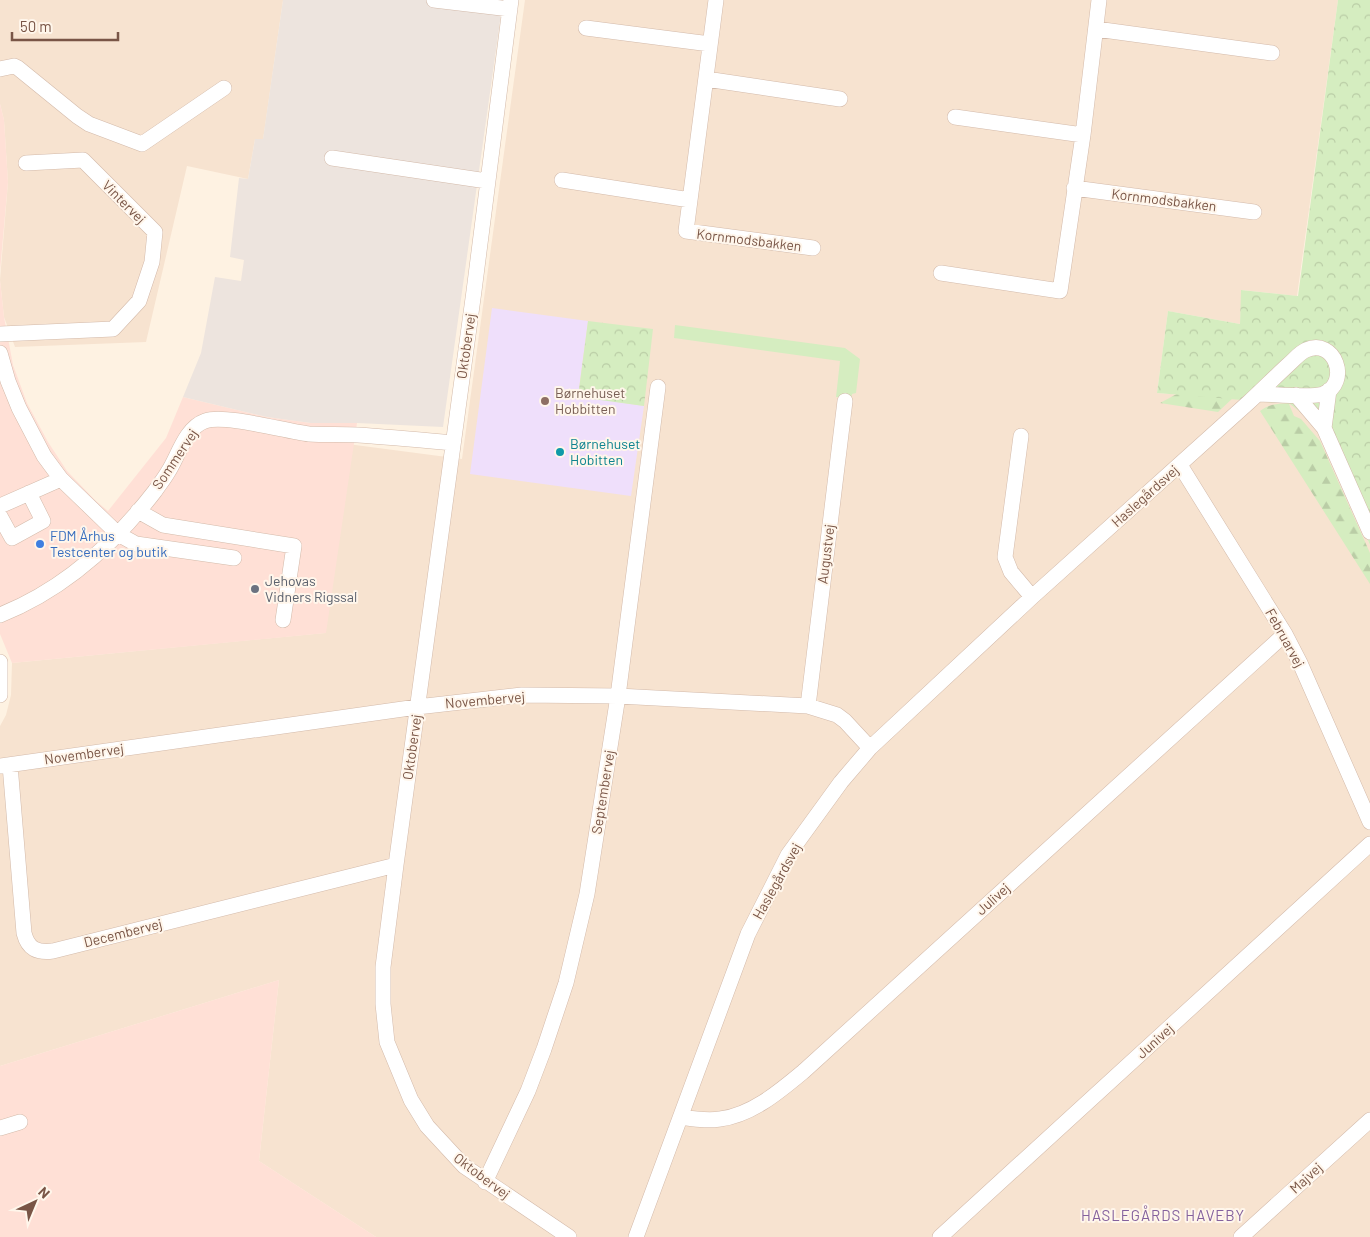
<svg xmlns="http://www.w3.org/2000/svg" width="1370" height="1237" viewBox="0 0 1370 1237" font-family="Barlow,sans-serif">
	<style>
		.residential { fill: #f7e3d0 }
		.commercial { fill: #ffe0d6 }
		.industrial { fill: #ede4de }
		.education { fill: #efdffb }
		.green { fill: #d5edc0 }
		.forest { fill: url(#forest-firs) }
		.park { fill: url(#park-crowns) }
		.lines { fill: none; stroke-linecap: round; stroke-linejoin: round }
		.minor-casing { stroke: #d3baaa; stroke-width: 16 }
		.minor { stroke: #fff; stroke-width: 15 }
		.education-dot { fill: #8d6e63; stroke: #fff6eb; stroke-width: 2 }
		.culture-dot { fill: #0f9aa8; stroke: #fff6eb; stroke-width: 2 }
		.shop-dot { fill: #3f7fe0; stroke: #fff6eb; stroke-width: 2 }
		.worship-dot { fill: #6b7280; stroke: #fff6eb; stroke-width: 2 }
		.labels { text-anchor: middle; stroke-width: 4; stroke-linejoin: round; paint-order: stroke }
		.street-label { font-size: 14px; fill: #795546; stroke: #fff6eb }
		.education-label { font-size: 14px; fill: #785e54; stroke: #fff6eb; text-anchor: start }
		.culture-label { font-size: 14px; fill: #0d838f; stroke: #fff6eb; text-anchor: start }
		.shop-label { font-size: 14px; fill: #366cbe; stroke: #fff6eb; text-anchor: start }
		.worship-label { font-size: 14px; fill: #5b616d; stroke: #fff6eb; text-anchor: start }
		.neighbourhood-label { font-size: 15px; letter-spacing: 1px; fill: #85619d; stroke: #fff6eb }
	</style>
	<defs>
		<pattern id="forest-firs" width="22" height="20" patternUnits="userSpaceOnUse" patternTransform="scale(1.25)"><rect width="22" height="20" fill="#d5edc0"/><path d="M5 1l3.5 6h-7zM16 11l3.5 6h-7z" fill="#bacda6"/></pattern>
		<pattern id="park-crowns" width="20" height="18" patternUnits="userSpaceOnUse" patternTransform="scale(1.25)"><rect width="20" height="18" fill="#d5edc0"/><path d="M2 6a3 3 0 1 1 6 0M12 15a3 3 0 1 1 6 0" fill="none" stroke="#bacda6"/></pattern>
	</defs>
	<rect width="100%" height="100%" fill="#fef2e2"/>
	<path class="residential" d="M0 0H283L263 140 255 139 248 179 187 166 146 342 15 347 4 317 0 280 8 182 4 120 0 104Z
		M525 0H1338L1297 296 1242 290 1240 324 1168 311 1157 393 1290 403 1316 424 1370 545V1237H376L259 1161 279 980 0 1066V726L6 715 11 695 12 663 325 633 340 443 462 459Z"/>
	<path class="commercial" d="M0 104 4 120 8 182 0 271Z
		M0 280 4 317 13 365 27 403 48 442 67 471 96 501 108 511 166 438 183 397 267 417 311 423H357L326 633 12 663 0 634Z
		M279 980 259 1161 376 1237H0V1066Z"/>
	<path class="industrial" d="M283 0H503L443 427 357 423H311L267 417 183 397 201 353 215 277 241 281 244 260 230 257 239 178 248 179 255 139H263Z"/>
	<path class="education" d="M492 308 588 321 578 396 644 406 631 496 470 474Z"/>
	<path class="green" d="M675 325 845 348 860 359 856 393 852 394 851 399 836 397 840 361 674 338Z"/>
	<path class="forest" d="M1223 369 1248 384 1218 412 1160 403Z
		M1289 404 1294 416 1301 419 1320 441 1370 553V584L1260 411C1269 404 1278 403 1289 404Z"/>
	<path class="park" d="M1338 0H1370V545L1316 424 1290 404 1157 393 1168 311 1240 324 1241 290 1298 296Z
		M588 321 653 329 644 406 578 397Z"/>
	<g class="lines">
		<g class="minor-casing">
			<path id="minor" d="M434 0 510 9
				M511 0 474 291 396 865 383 967V1004L387 1042 411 1100 427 1126 464 1166 569 1237
				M716 0 686 231 813 248
				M586 28 710 44
				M1096 29 1272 53
				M0 69 14 66 18 68 77 116 89 124 142 144 224 88
				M706 79 840 99
				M955 117 1083 135
				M332 158 487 181
				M562 180 690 200
				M1074 188 1254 212
				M941 273 1060 291 1083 135 1099 0
				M0 334 113 329 139 301 152 262 155 232 83 160 26 163
				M0 353 8 381 19 408 44 456 61 479 118 534 136 544 234 558
				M1296 395 1324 428 1370 532
				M1324 428 1329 390
				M1021 436 1005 557 1011 572 1032 597
				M1180 465 1285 634 1300 663 1370 822
				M0 506 61 479
				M138 511 163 525 294 546 283 620
				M0 516 12 538 43 521 29 493
				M0 615C63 590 114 544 155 491 159 485 164 479 168 472 178 457 185 428 205 421 225 414 284 431 309 434 325 435 342 434 358 435 390 437 421 440 453 443
				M0 662V695
				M808 706 845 401
				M10 765 24 933C28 949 37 953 53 951L396 865
				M0 766 417 707 522 695 618 696 808 706 837 715 845 721 870 748
				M681 1117C694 1119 707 1121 720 1119 752 1115 780 1091 804 1071L1285 634
				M0 1128 20 1122
				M485 1182 528 1091 544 1049 566 983 587 894 618 696 658 387
				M636 1237 748 934 788 855 841 782 870 748 1032 597 1249 402C1262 390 1275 377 1288 365 1294 360 1299 353 1306 350 1335 337 1351 383 1323 394 1312 398 1272 394 1258 394
				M940 1237 1370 844
				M1241 1237 1370 1120"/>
		</g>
		<use href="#minor" class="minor"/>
	</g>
	<circle class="education-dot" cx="545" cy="401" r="5"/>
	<circle class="culture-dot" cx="560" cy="452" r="5"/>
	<circle class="shop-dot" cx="40" cy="544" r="5"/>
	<circle class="worship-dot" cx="255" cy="589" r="5"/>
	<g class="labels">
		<g class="street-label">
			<text transform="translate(1164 200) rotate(7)" y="5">Kornmodsbakken</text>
			<text transform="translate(124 202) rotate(45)" y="5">Vintervej</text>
			<text transform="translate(749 240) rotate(7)" y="5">Kornmodsbakken</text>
			<text transform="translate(466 346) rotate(-82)" y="5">Oktobervej</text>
			<text transform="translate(175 459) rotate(-56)" y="5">Sommervej</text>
			<text transform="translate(1145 496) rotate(-42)" y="5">Haslegårdsvej</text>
			<text transform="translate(826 554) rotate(-83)" y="5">Augustvej</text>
			<text transform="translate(1285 638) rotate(61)" y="5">Februarvej</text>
			<text transform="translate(485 700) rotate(-5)" y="5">Novembervej</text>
			<text transform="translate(412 747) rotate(-82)" y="5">Oktobervej</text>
			<text transform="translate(84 754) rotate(-8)" y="5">Novembervej</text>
			<text transform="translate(603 792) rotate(-81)" y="5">Septembervej</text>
			<text transform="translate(777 881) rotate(-61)" y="5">Haslegårdsvej</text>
			<text transform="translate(993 899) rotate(-42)" y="5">Julivej</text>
			<text transform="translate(123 933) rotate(-14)" y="5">Decembervej</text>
			<text transform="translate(1155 1041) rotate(-42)" y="5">Junivej</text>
			<text transform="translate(482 1176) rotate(37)" y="5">Oktobervej</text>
			<text transform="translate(1306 1178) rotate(-42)" y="5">Majvej</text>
		</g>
		<g class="education-label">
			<text x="555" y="398">Børnehuset<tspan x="555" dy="16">Hobbitten</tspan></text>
		</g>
		<g class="culture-label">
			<text x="570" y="449">Børnehuset<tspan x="570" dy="16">Hobitten</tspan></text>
		</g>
		<g class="shop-label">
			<text x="50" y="541">FDM Århus<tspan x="50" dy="16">Testcenter og butik</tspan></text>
		</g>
		<g class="worship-label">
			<text x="265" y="586">Jehovas<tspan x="265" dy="16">Vidners Rigssal</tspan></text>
		</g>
		<g class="neighbourhood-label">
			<text x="1163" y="1221">HASLEGÅRDS HAVEBY</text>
		</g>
	</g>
	<g transform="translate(35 1202) rotate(44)" stroke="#fff6eb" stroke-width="4" paint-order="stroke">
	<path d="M0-4L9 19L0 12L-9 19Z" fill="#795546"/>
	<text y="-8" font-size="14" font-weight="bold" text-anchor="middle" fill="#795546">N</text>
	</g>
	<path d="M12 32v8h106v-8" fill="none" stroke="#795546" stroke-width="2.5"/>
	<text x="20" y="32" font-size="15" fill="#795546" stroke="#fff6eb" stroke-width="4" paint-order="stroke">50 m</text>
</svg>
